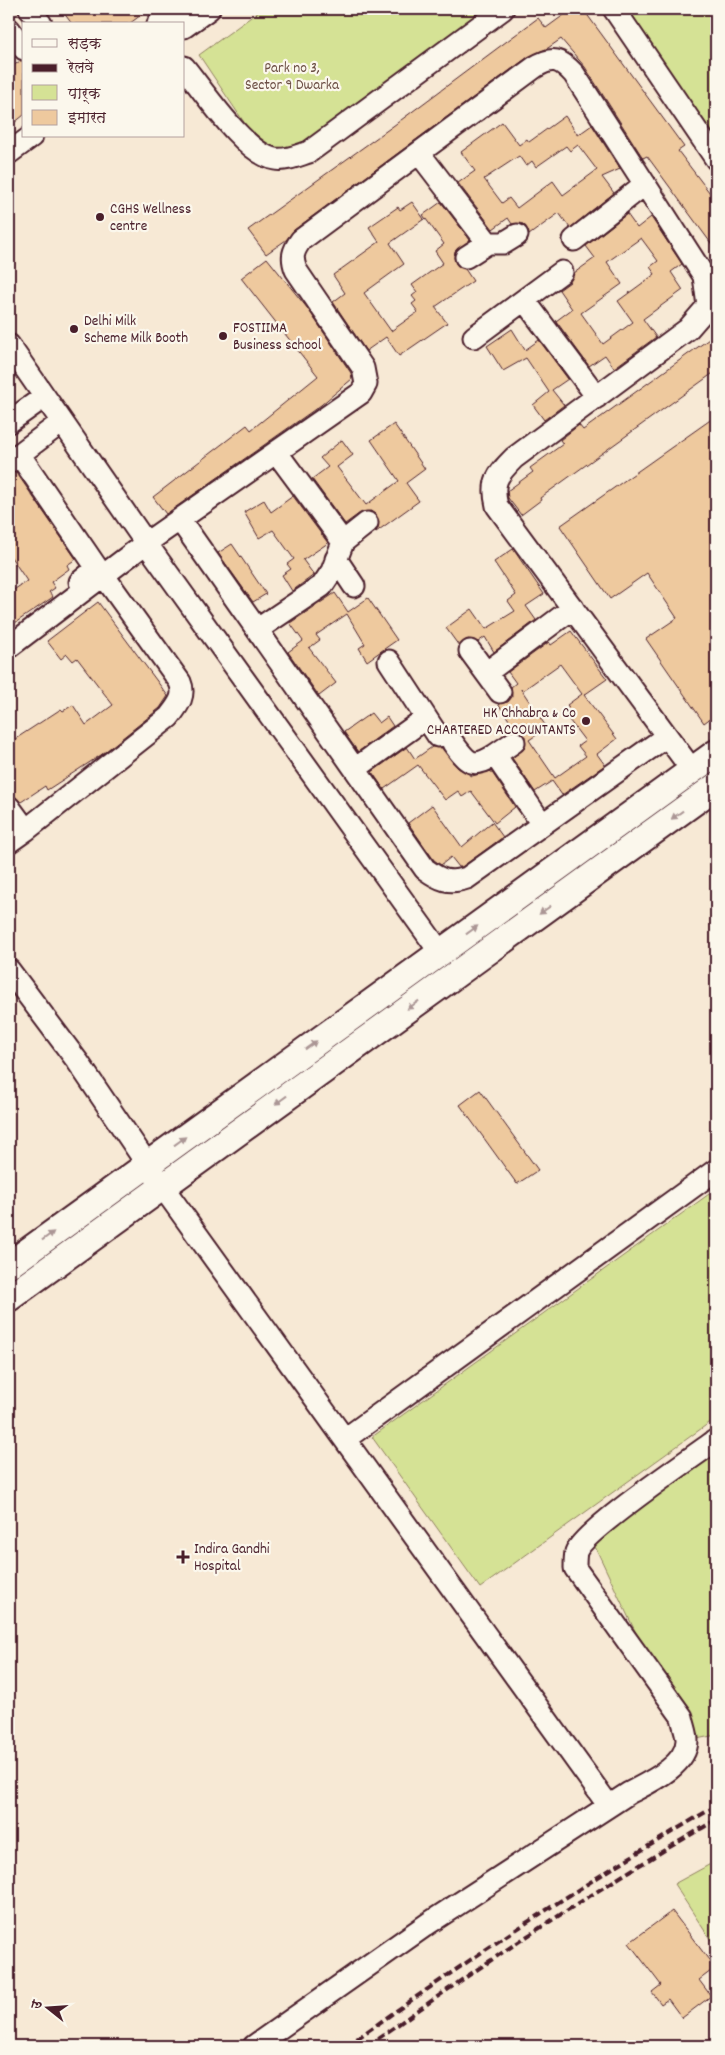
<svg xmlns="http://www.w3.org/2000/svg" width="725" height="2055" viewBox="0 0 725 2055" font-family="Dekko,'Playpen Sans Deva',sans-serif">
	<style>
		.green { fill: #d5e295; stroke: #908060 }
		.building { fill: #eec99e; stroke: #4a1f2b; fill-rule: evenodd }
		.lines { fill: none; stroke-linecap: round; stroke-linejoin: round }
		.minor-casing { stroke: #4a1f2b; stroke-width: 25 }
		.tertiary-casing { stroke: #4a1f2b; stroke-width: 30 }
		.minor { stroke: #fbf7ec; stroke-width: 21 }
		.tertiary { stroke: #fbf7ec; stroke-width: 26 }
		.rail { stroke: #4a1f2b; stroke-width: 4; stroke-dasharray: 8 4; stroke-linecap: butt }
		.oneway { fill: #ab9695 }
		.poi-dot { fill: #4a1f2b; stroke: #fbf7ec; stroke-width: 2 }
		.labels { text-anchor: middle; stroke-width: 4.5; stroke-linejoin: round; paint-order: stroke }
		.park-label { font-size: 15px; fill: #6d5046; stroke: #fbf7ec }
		.poi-label { font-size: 15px; fill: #4a1f2b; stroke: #fbf7ec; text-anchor: start }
	</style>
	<rect width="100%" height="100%" fill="#f7e9d5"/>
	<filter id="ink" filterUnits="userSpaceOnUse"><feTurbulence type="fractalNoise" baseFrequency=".02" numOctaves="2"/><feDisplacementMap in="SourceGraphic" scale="10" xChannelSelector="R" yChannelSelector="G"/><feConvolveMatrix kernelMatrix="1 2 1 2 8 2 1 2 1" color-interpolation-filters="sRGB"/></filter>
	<g filter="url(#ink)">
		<path class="green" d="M262 9H500L276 170 199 55Z
			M620 9H716V143Z
			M716 1189V1418L480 1588 372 1437Z
			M716 1443V1735L687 1741 590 1536Z
			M716 1861V1948L674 1884Z"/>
		<path class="building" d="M61 9H149L129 24H72Z
			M572 9H583L684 147 678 151 716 201V250L647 156 643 158 585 67 561 39 548 48 528 57 294 230 286 240 266 254 248 230 393 126 538 18 546 28Z
			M20 61H24V115L9 127V69Z
			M565 116 578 135 592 125 620 169 602 177 614 193 570 228 559 213 529 235 523 224H512L508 218 493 229 458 183 475 171 461 152 502 122 519 145 527 139 529 142ZM578 145 597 170 563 195 553 181 517 208 509 198 502 203 484 179 519 156 526 166 532 161 536 167 566 146 570 151Z
			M412 202 424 219 390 243 404 264 364 293 391 331 418 312 412 304 416 301 412 296 417 292 412 285 443 263 435 251 444 244 423 215 441 202 470 240 455 251 454 258 456 264 465 269 473 281 435 307 447 323 399 356 386 337 366 351 333 302 345 293 333 275 379 242 369 227 398 207 400 210Z
			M627 214 637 228 651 217 682 264 671 272 683 290 643 319 656 337 614 368 605 355 589 366 556 321 572 309 559 290 570 282 574 273 595 258 586 246ZM641 238 658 261 650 267 655 274 618 301 633 322 603 344 581 313 622 284 607 262Z
			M267 258 308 309 351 373 352 379 321 405 166 514 153 497 247 425 251 430 318 376 241 278Z
			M512 329 525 350 539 340 568 379 552 390 564 405 544 420 533 405 549 392 526 358 503 371 487 346Z
			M716 334V371L540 498 541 500 521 515 508 498 507 491 533 472 530 468 563 444 560 440 579 425 583 430Z
			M716 416V714L704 723 646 639 677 618 647 573 610 599 560 526Z
			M394 424 425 469 406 483 419 501 376 532 379 521 371 511 360 513 345 524 312 479 328 467 320 458 342 440 353 455 337 467 366 505 399 481 371 440Z
			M16 472 76 559 67 565 69 569 51 582 55 588 49 592 53 597 9 627V593L27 581 9 554V474Z
			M293 496 328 543 303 560 314 575 292 591 282 575 291 569 287 564 294 559 273 530 259 538 244 512 264 500 271 512Z
			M232 544 266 594 253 602 218 553Z
			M513 549 544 594 526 606 536 620 494 652 485 637 478 642 468 639 459 646 446 628 472 609 486 629 515 611 508 601 516 595 494 562Z
			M335 593 348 612 368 598 397 640 367 661 359 648 365 644 347 614 316 635 320 640 309 648 336 683 319 696 288 652 303 641 290 623Z
			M98 602 168 696 160 708 101 755 47 790 45 786 21 802 14 796 9 795V743L61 709 63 711 73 705 86 725 113 705 77 658 73 661 67 654 61 659 47 641Z
			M571 631 607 679 584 695 617 739 597 754 605 765 562 795 552 781 535 792 512 758 525 748V735L516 730 498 704 508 702 512 697 511 687 516 683 508 672 549 642 551 645ZM560 664 582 694 567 705 569 707 563 712 585 741 578 746 586 756 555 778 529 740 547 728 521 689 522 691Z
			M371 713 379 723 387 717 393 726 358 752 344 732Z
			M407 747 415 759 432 747 442 748 458 768 472 776 491 771 515 807 495 823 471 791 462 797 458 791 445 800 418 765 384 789 372 772Z
			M432 805 462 847 492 822 503 837 462 867H459L451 857 441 865 434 860 408 823Z
			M480 1090 538 1170 517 1184 460 1105Z
			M672 1911 715 1968 699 1980 711 1996 682 2018 668 1999 661 2004 652 1992 661 1985 629 1943Z"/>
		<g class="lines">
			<g class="minor-casing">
				<path id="minor" d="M30 9 41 24
					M614 9 716 159
					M158 24 172 13 173 9
					M184 27 209 9
					M9 29 24 49
					M184 67C203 90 245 154 275 159 286 161 299 155 309 152L503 9
					M9 153 32 136
					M419 153 488 243
					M574 240 645 184
					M466 257 488 243H504L517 235
					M525 301 597 397
					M474 337 562 272
					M9 345 146 543 440 952
					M9 422 44 397
					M277 453 343 542
					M19 454 97 568 80 582
					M9 462 62 422
					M180 520 425 869C440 880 449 884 467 878L667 736
					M336 559 354 586
					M258 629 322 586 332 571 343 542 367 523
					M9 647 146 543 361 393 366 384 363 368 296 270C291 257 293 251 301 240L535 67C553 56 560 59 574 74L704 276 708 306 688 329 514 458C497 475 491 482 497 506L692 770
					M470 651 500 692
					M389 661 438 736
					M486 673 573 608
					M453 743C467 762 472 770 495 755L542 824
					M495 755 514 742
					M355 769 426 718
					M9 807 26 830 169 717C178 705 186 696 180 682L104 576
					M9 842 26 830
					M9 970 78 1062 162 1186 609 1806
					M345 1439 716 1170
					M254 2046 429 1923 629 1793C648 1783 687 1766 687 1740 687 1733 683 1724 682 1717L575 1568C575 1563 575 1557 576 1552 584 1530 692 1458 716 1440"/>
			</g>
			<g class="tertiary-casing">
				<path id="tertiary" d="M9 1265 716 753
					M9 1298 716 786"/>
			</g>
			<use href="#minor" class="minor"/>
			<use href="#tertiary" class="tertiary"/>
			<path class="rail" d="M347 2046C466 1960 589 1880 716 1806
				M368 2046C480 1965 596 1889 716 1820"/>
		</g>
		<defs><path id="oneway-solid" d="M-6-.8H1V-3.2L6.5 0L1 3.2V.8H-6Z" transform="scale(1.25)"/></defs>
		<g class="oneway">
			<use href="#oneway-solid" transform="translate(677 815) rotate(144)"/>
			<use href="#oneway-solid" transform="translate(545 910) rotate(144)"/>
			<use href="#oneway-solid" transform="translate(472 930) rotate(-36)"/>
			<use href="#oneway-solid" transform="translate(413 1005) rotate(144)"/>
			<use href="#oneway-solid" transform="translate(311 1045) rotate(-36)"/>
			<use href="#oneway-solid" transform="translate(281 1100) rotate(144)"/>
			<use href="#oneway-solid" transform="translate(180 1141) rotate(-36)"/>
			<use href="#oneway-solid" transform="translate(48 1236) rotate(-36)"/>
		</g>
	</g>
	<g class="poi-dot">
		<circle cx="100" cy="217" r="5"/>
		<circle cx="74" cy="329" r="5"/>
		<circle cx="223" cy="336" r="5"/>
		<circle cx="586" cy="721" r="5"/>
		<path d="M180.5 1549.5h5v5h5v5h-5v5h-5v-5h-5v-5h5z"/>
	</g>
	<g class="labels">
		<g class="park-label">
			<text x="292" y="72">Park no 3,<tspan x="292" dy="17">Sector 9 Dwarka</tspan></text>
		</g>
		<g class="poi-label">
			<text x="110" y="213">CGHS Wellness<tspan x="110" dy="17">centre</tspan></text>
			<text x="84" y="325">Delhi Milk<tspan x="84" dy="17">Scheme Milk Booth</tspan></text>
			<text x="233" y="332">FOSTIIMA<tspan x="233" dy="17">Business school</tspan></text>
			<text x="576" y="717" text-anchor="end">HK Chhabra &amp; Co<tspan x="576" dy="17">CHARTERED ACCOUNTANTS</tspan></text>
			<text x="194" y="1553">Indira Gandhi<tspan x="194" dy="17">Hospital</tspan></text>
		</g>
	</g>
	<rect width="725" height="2055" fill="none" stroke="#fbf7ec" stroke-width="30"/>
	<rect x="15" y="15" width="695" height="2025" fill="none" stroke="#4a1f2b" stroke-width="2" filter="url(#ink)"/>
	<rect x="22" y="22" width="162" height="115" fill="#fbf7ec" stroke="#b4a19f"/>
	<rect x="32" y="39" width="25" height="8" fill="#fbf7ec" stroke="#b4a19f"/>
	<text x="68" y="48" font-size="15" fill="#4a1f2b">सड़क</text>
	<rect x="32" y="64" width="25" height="8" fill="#4a1f2b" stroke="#b4a19f"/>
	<text x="68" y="72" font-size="15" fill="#4a1f2b">रेलवे</text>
	<rect x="32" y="85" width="25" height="15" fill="#d5e295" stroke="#b4a19f"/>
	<text x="68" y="98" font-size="15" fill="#4a1f2b">पार्क</text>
	<rect x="32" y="110" width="25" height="15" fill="#eec99e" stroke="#b4a19f"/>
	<text x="68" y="122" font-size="15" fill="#4a1f2b">इमारत</text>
	<g transform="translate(48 2008) rotate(287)" stroke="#fbf7ec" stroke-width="4" paint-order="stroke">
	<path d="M0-4L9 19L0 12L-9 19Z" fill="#4a1f2b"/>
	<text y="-8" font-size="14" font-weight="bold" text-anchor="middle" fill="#4a1f2b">उ</text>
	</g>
</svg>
